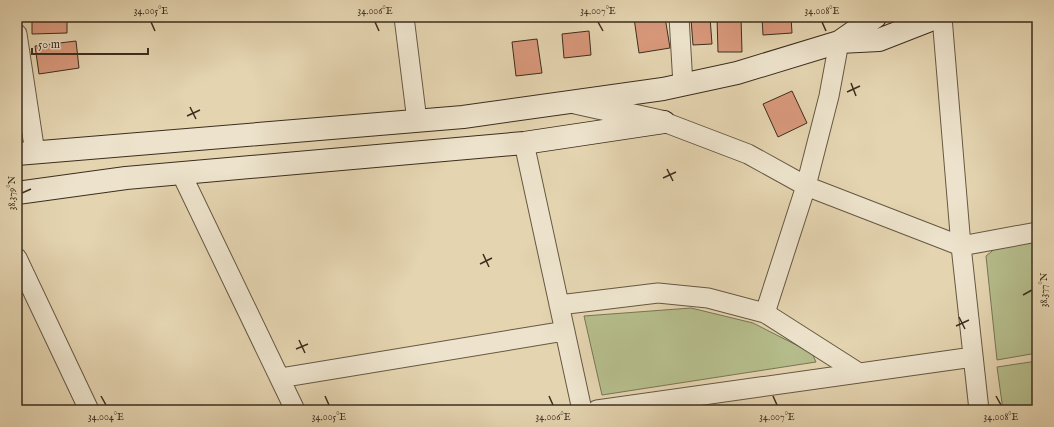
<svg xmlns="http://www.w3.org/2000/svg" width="1054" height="427" viewBox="0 0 1054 427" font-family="'IM FELL English',serif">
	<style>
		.green { fill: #b5bc8b; stroke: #787554 }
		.building { fill: #d8987b; stroke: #3c2e1e }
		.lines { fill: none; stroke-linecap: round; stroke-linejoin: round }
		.minor-casing { stroke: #665842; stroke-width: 21 }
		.tertiary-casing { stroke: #665842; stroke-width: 24 }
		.secondary-casing { stroke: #3c2e1e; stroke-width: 24 }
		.minor { stroke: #ede3cc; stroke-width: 19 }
		.tertiary { stroke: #ede3cc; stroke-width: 22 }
		.secondary { stroke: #ede3cc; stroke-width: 22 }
		.ticks { fill: none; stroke: #3c2e1e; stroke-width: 1.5 }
		.neatline { fill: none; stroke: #3c2e1e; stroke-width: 1.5 }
		.ticks-label { font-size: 10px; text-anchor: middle; fill: #3c2e1e }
	</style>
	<rect width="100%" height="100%" fill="#e4d4b0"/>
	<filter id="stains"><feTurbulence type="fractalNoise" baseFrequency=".005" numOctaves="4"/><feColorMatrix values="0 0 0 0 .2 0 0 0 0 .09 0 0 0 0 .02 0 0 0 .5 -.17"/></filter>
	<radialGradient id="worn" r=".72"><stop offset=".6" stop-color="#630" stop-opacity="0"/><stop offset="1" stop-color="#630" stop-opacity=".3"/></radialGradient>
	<path class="green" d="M1037 241V353L997 360 986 256 997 247Z
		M691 308 753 323 812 353 816 362 602 395 584 316Z
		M1037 361V410H1003L997 367Z"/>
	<path class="building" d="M32 17H67V33L32 34Z
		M641 17H665L670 48 639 53 634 18Z
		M710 17 712 44 693 45 691 19Z
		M717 17H741L742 52H718Z
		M762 17H791L792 33 763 35Z
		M589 31 591 55 564 58 562 34Z
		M537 39 542 73 516 76 512 42Z
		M76 41 79 68 39 74 35 46Z
		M792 91 807 123 778 137 763 104Z"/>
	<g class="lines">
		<g class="minor-casing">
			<path id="minor" d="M404 17 417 121
				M679 17 683 85
				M942 17 961 246 979 410
				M17 34 35 153
				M664 122 748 154 806 186 961 246 1037 232
				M524 143 582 410
				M181 173 295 410
				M17 258 89 410
				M559 305 658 293 708 298 765 313 859 373
				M765 313 806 186 829 96 839 42
				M280 378 565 331
				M597 410 973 357"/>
		</g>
		<g class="tertiary-casing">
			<path id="tertiary" d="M573 102 663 122"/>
		</g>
		<g class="secondary-casing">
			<path id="secondary" d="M839 42 875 17
				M17 154 463 117 663 89 737 73 839 42 879 40 938 17
				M17 193 126 178 524 143 664 122"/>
		</g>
		<use href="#minor" class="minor"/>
		<use href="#tertiary" class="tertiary"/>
		<use href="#secondary" class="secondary"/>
	</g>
	<path class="ticks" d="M151 22 155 31M375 22 379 31M598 22 603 31M822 22 826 31M851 83 856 96M847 92 860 86M190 107 196 119M187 116 200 110M667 169 673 181M663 178 676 172M22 193 31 189M483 254 489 267M480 264 492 258M1023 295 1032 290M959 317 965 329M956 326 969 320M299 340 305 353M296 349 308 344M101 396 106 405M325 396 329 405M549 396 553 405M773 396 777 405M996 396 1001 405"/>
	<rect width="1054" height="427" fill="none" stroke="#e4d4b0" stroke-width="44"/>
	<path d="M32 48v6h116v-6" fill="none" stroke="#3c2e1e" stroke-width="2"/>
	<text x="38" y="48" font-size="12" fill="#3c2e1e" stroke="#ede3cc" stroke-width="3" paint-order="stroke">50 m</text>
	<rect x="22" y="22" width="1010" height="383" class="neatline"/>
	<g class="ticks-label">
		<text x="151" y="14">34.005°E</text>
		<text x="375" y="14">34.006°E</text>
		<text x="598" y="14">34.007°E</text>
		<text x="822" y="14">34.008°E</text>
		<text transform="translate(11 193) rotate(-90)" y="4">38.379°N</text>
		<text transform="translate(1043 290) rotate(-90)" y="4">38.377°N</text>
		<text x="106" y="420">34.004°E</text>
		<text x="329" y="420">34.005°E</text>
		<text x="553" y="420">34.006°E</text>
		<text x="777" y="420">34.007°E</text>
		<text x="1001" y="420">34.008°E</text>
	</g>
	<rect width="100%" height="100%" filter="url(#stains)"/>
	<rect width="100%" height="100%" fill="url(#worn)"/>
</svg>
